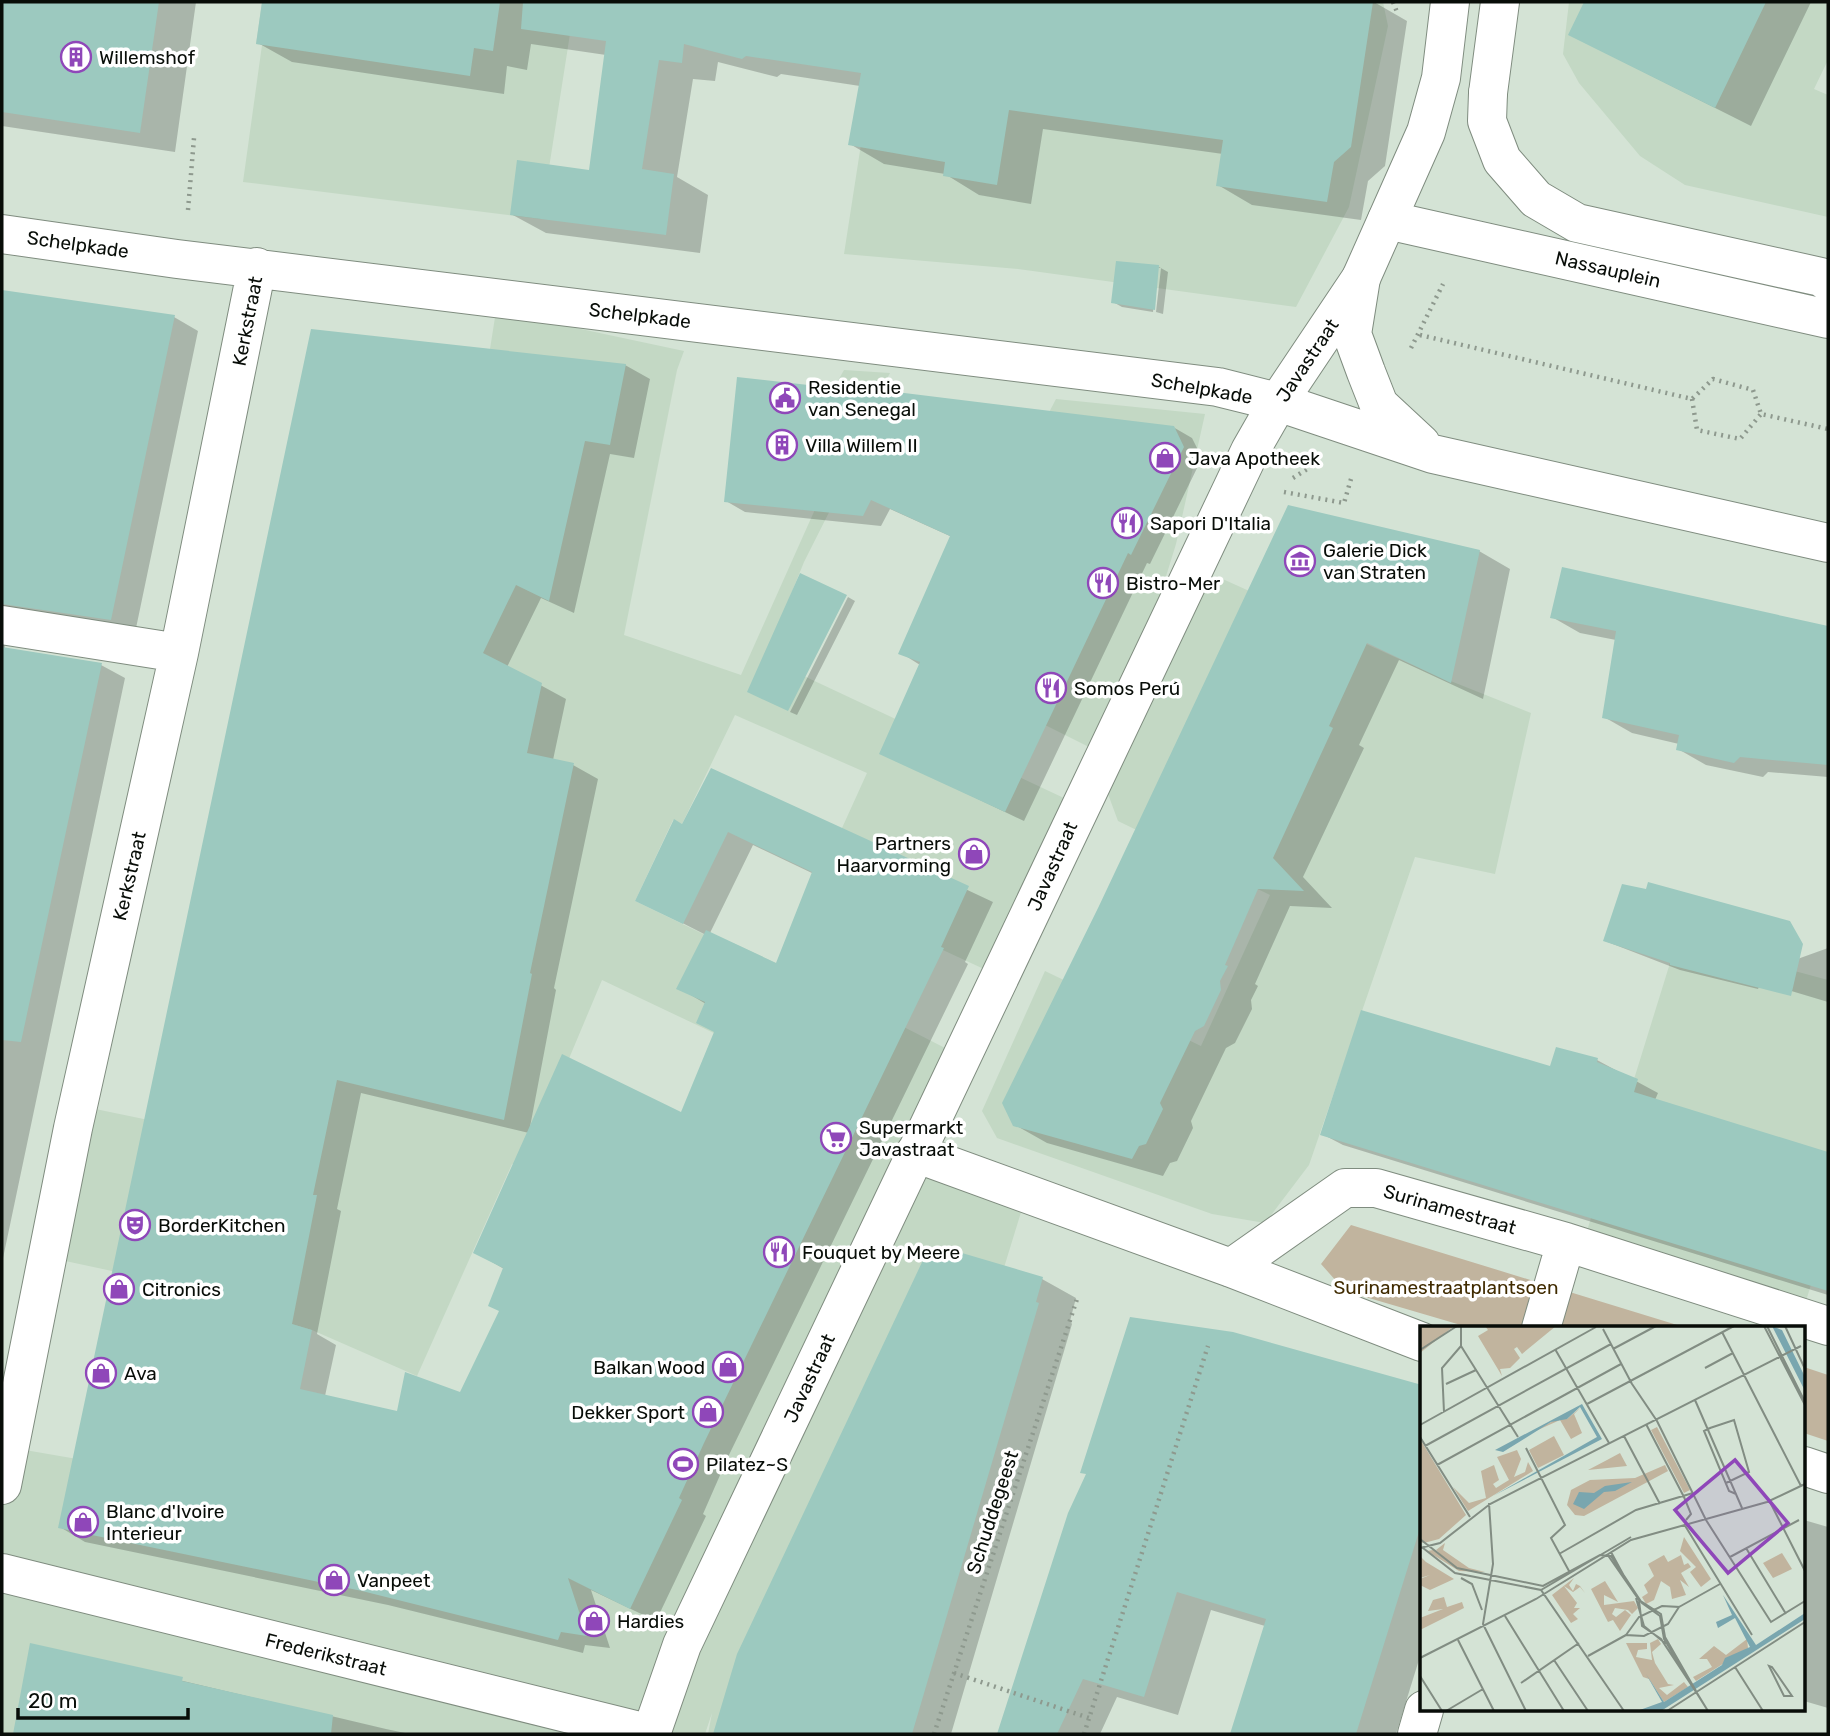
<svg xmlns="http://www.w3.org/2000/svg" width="1830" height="1736" viewBox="0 0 1830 1736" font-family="Rubik,sans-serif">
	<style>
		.built { fill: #c3d8c4 }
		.green { fill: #c1b49e }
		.shadow { fill: #0003; fill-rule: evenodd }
		.building { fill: #9cc9bf }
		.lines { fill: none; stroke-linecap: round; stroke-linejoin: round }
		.minor-casing { stroke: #7f8c7f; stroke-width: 40 }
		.tertiary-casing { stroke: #7f8c7f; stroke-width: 40 }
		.path { stroke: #8e998e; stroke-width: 4.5; stroke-dasharray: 2 5; stroke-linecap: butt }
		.minor { stroke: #fff; stroke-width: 38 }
		.tertiary { stroke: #fff; stroke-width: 38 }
		.labels { text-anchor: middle; stroke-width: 7; stroke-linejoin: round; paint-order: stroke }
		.poi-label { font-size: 19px; fill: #080d08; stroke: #fff; text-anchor: start }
		.street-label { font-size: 19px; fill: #080d08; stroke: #fff }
		.park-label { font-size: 19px; fill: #402b00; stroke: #fff }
		.inset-road { fill: none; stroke: #828d83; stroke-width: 2 }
		.view { fill: #8f47b9; fill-opacity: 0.15; stroke: #8f47b9; stroke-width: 3.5 }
		.inset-edge { fill: none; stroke: #080d08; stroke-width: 3.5 }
	</style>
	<rect width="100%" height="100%" fill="#d4e3d5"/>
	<path class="built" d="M262 2H575L541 219 243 182 262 45 256 44Z
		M883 2H1383L1388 26 1349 207 1296 307 1018 269 844 254Z
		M1569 2H1828V60L1814 89 1828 95V217L1685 185 1640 156 1579 83 1563 54Z
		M496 311 684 351 677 370 624 635 741 675 825 487 832 450 835 386 844 370 890 373 863 424 871 429 804 562 789 599V669L1066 799 986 970 807 887 842 828 867 773 735 715 682 824 673 820 635 901 730 947 733 943 800 974 947 1049 911 1125 1026 1196 912 1567 851 1734H708L712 1713 705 1734H2V1446L539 1539 758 1054 602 980 523 1168 512 1164 417 1376 312 1330 112 1271 42 1256 76 1105 221 1135 490 349Z
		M1056 399 1205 414 1176 544 1150 628 1216 576 1428 672 1531 713 1495 874 1415 857 1309 1165 1265 1223 1212 1214 997 1138 982 1111 1045 971 1201 1046 1270 895 1118 821 1091 748 919 662Z
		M1757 961 1828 980V1229L1802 1314 1582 1247 1670 963Z"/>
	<path class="green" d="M1351 1225 1687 1328H1471L1345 1291 1321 1264Z
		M1804 1367 1828 1375V1441L1804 1433Z"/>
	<path class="shadow" d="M2 2H196L175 152 2 126Z
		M264 2H1374L1407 21 1385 166 1368 181 1361 220 1252 205 1218 185 1223 154 1043 129 1031 204 979 195 945 174 884 164 850 144 860 86 781 74 777 77 718 62 715 81 693 79 677 177 708 195 700 253 546 233 511 214 591 172 606 55 531 44 527 70 507 66 504 94 292 62 258 43Z
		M1585 2H1811L1751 126 1570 35Z
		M1159 267 1168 272 1163 314 1156 312 1161 268H1157L1153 312 1122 307 1113 302Z
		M2 292 174 317 198 331 135 633 4 635 5 649 101 665 125 678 2 1263Z
		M312 331 625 365 650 379 634 458 610 454 574 613 541 598 507 667 566 699 553 760 573 765 598 779 554 988 556 990 530 1127 682 1114 716 1033 706 1004 679 988 706 935 637 900 683 826 711 770 993 902 965 962 968 964 728 1457 703 1514 706 1516 656 1621 591 1590 610 1648 585 1645 583 1653 388 1605 85 1542 60 1527ZM753 845 814 874 777 966 710 933ZM361 1093 529 1133 475 1252 504 1269 501 1311 460 1394 398 1413 325 1396 336 1345 317 1334 341 1211 337 1209Z
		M1173 427 1192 438 1202 458 1150 564 1147 563 1024 821 882 753 920 665 901 653 952 537 890 509 881 526 745 512 726 501Z
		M1289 507 1479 551 1510 569 1483 699 1399 660 1359 745 1364 748 1303 877 1332 908 1290 906 1255 984 1258 986 1251 1000 1252 1009 1235 1043 1226 1048 1191 1121 1193 1128 1177 1161 1170 1163 1163 1176 1047 1143 1015 1125 1100 907Z
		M1563 569 1828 629V777L1768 772 1763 777 1706 765 1678 749 1679 744 1632 733 1604 717 1616 640 1580 633 1552 617Z
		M848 597 855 601 797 715 790 712Z
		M1605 941 1767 970 1828 948V1002L1761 982 1758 989 1680 970Z
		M1597 1060 1658 1093 1655 1100 1828 1162V1295L1343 1145 1322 1134 1551 1069Z
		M1042 1279 1076 1298 1070 1321 1072 1324 951 1734H715L738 1655Z
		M1233 1333 1422 1389V1650L1396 1734H1232L1265 1626 1211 1610 1178 1715 1117 1697 1100 1734H999L1070 1513Z
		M1804 1520 1828 1527V1708L1804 1701Z
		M31 1645 386 1729 410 1734H15Z"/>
	<path class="building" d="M2 2H159L140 133 2 112Z
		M262 2H500L493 51 474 48 470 76 256 44Z
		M523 2H1373L1351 147 1334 162 1327 202 1216 186 1223 140 1009 110 997 185 943 176 945 162 848 145 861 73 746 56 742 59 684 44 682 63 659 60 642 169 674 174 666 235 510 215 517 160 589 170 606 41 521 29Z
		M1584 2H1766L1715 108 1568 35Z
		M1116 261 1159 265 1155 310 1111 303Z
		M2 290 175 315 111 620 2 604Z
		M311 329 626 364 610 445 585 441 549 601 516 585 483 653 542 683 527 753 574 763 530 973 532 974 504 1120 337 1080 313 1195H317L292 1324 312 1330 300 1389 397 1411 405 1372 460 1392 499 1311 488 1306 503 1268 473 1253 562 1054 681 1112 714 1032 696 1023 705 1002 676 989 706 930 776 963 812 872 728 832 683 924 635 901 674 819 682 824 711 768 969 886 941 947 944 948 704 1443 679 1498 682 1500 630 1609 568 1578 587 1636 561 1632 558 1640 362 1591 58 1528Z
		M737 377 879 393 880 390 1174 426 1184 447 1131 555 1128 553 1005 812 879 754 920 662 898 654 950 536 871 500 863 516 724 502Z
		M1288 505 1480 550 1451 683 1367 643 1329 726 1333 728 1273 858 1304 891 1258 889 1225 965 1228 966 1220 981 1221 990 1204 1026 1195 1031 1160 1103 1163 1109 1146 1144 1139 1146 1132 1159 1013 1126 1002 1103 1099 906Z
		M1562 567 1828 626V765L1740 757 1734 763 1676 750 1679 735 1602 718 1616 631 1550 618Z
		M800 573 847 595 788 711 747 692Z
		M2 647 102 663 21 1042 2 1040Z
		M1648 882 1790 921 1803 944 1791 996 1670 965V963L1603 941 1622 884 1646 889Z
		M1361 1010 1550 1066 1556 1047 1598 1058 1597 1062 1638 1079 1634 1092 1828 1152V1291L1320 1135Z
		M945 1248 1043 1277 1036 1302 1039 1303 912 1734H713L737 1654 924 1258Z
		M1130 1317 1233 1332 1422 1385V1522L1356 1734H1230L1266 1619 1177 1592 1144 1697 1083 1679 1057 1734H997L1068 1513 1086 1474 1080 1473Z
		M30 1643 183 1677 182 1681 333 1715 331 1734H13Z"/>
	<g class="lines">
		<g class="minor-casing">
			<path id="minor" d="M1488 93 1487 121 1502 160 1536 199 1577 223 1821 277 1828 282
				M1387 220 1828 319
				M2 234 177 259 1218 387 1278 402 1433 454 1828 543
				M1361 278 1352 334 1366 372 1379 405 1421 444
				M2 625 179 653
				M915 1153 1231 1268 1422 1342
				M1231 1268 1345 1188H1376L1566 1242 1828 1326
				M1541 1328 1566 1242
				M1804 1466 1828 1474
				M2 1485 73 1128 179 653 257 267
				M2 1573 651 1734
				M1417 1734 1424 1710"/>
		</g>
		<g class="tertiary-casing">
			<path id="tertiary" d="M1488 93 1500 2
				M651 1734 682 1645 1250 451 1278 402 1361 278 1426 132 1441 78 1450 2"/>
		</g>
		<path class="path" d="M1393 2 1397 12
			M188 210 194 138
			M1420 335 1692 399 1713 379 1753 390 1761 414 1828 429
			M1411 348 1443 284
			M1692 399 1697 430 1740 439 1761 414
			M1293 478 1312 466
			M1284 492 1344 503 1351 479
			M954 1673 1089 1718
			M934 1734 1077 1299
			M1084 1734 1208 1346"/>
		<use href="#minor" class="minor"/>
		<use href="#tertiary" class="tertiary"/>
	</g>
	<defs>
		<g id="building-ring" transform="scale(1.575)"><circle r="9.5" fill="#fff" stroke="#8f47b9" stroke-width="1.5"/><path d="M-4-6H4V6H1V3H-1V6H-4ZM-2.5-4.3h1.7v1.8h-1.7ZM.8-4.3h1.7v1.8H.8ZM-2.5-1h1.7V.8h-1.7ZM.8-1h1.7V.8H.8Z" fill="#8f47b9"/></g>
		<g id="civic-ring" transform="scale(1.575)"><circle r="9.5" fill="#fff" stroke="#8f47b9" stroke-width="1.5"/><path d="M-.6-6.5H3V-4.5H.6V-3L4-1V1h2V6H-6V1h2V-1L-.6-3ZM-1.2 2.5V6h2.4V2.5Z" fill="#8f47b9"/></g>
		<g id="shop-ring" transform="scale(1.575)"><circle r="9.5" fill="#fff" stroke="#8f47b9" stroke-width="1.5"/><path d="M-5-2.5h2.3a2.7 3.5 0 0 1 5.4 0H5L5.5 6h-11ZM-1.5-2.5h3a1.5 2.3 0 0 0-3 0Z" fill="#8f47b9"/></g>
		<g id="restaurant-ring" transform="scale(1.575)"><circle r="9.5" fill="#fff" stroke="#8f47b9" stroke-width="1.5"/><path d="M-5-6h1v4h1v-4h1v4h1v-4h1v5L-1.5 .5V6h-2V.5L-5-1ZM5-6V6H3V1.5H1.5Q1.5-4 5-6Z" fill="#8f47b9"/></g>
		<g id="museum-ring" transform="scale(1.575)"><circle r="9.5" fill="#fff" stroke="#8f47b9" stroke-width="1.5"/><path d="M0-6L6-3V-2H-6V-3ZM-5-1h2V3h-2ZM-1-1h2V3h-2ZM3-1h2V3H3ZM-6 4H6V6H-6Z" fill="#8f47b9"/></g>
		<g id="supermarket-ring" transform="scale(1.575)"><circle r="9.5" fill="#fff" stroke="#8f47b9" stroke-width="1.5"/><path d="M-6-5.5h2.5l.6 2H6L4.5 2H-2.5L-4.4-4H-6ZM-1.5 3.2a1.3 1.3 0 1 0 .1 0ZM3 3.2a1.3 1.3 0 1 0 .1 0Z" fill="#8f47b9"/></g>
		<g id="theatre-ring" transform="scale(1.575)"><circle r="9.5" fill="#fff" stroke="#8f47b9" stroke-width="1.5"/><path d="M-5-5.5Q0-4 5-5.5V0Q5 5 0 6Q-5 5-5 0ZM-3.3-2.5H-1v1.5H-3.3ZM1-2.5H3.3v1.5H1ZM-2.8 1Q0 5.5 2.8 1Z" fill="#8f47b9"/></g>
		<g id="stadium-ring" transform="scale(1.575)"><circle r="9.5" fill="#fff" stroke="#8f47b9" stroke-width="1.5"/><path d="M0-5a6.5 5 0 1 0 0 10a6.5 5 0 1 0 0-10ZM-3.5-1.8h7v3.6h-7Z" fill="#8f47b9"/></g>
	</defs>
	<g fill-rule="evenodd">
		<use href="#building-ring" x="76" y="57"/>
		<use href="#civic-ring" x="785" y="398"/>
		<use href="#building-ring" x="782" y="445"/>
		<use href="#shop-ring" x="1165" y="458"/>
		<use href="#restaurant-ring" x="1127" y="523"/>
		<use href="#museum-ring" x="1300" y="561"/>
		<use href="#restaurant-ring" x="1103" y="583"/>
		<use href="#restaurant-ring" x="1051" y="688"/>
		<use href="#shop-ring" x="974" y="854"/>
		<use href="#supermarket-ring" x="836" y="1138"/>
		<use href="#theatre-ring" x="135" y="1225"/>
		<use href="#restaurant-ring" x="779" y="1252"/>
		<use href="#shop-ring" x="119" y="1289"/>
		<use href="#shop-ring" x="728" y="1367"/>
		<use href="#shop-ring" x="101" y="1373"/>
		<use href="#shop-ring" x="708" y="1412"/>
		<use href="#stadium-ring" x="683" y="1464"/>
		<use href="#shop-ring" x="83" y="1522"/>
		<use href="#shop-ring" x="334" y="1580"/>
		<use href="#shop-ring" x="594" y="1621"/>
	</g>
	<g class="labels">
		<g class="poi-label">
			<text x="99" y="64">Willemshof</text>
			<text x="808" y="394">Residentie<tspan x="808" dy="22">van Senegal</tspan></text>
			<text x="805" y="452">Villa Willem II</text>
			<text x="1188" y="465">Java Apotheek</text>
			<text x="1150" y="530">Sapori D'Italia</text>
			<text x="1323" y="557">Galerie Dick<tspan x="1323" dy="22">van Straten</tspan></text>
			<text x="1126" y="590">Bistro-Mer</text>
			<text x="1074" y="695">Somos Perú</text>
			<text x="951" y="850" text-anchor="end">Partners<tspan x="951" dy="22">Haarvorming</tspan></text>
			<text x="859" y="1134">Supermarkt<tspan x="859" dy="22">Javastraat</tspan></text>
			<text x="158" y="1232">BorderKitchen</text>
			<text x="802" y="1259">Fouquet by Meere</text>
			<text x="142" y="1296">Citronics</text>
			<text x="705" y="1374" text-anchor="end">Balkan Wood</text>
			<text x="124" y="1380">Ava</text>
			<text x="685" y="1419" text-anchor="end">Dekker Sport</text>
			<text x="706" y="1471">Pilatez~S</text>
			<text x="106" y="1518">Blanc d'Ivoire<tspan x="106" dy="22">Interieur</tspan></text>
			<text x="357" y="1587">Vanpeet</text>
			<text x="617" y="1628">Hardies</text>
		</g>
		<g class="street-label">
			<text transform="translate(78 244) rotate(8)" y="7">Schelpkade</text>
			<text transform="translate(1608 269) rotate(13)" y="7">Nassauplein</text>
			<text transform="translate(640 315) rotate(7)" y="7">Schelpkade</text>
			<text transform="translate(247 321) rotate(-79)" y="7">Kerkstraat</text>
			<text transform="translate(1307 360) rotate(-56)" y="7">Javastraat</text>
			<text transform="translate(1202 388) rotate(10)" y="7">Schelpkade</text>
			<text transform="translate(1052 866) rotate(-66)" y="7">Javastraat</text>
			<text transform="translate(129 876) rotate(-77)" y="7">Kerkstraat</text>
			<text transform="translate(1450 1209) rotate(16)" y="7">Surinamestraat</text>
			<text transform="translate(809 1378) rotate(-65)" y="7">Javastraat</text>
			<text transform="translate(992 1512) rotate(-72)" y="7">Schuddegeest</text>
			<text transform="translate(326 1654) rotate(14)" y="7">Frederikstraat</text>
		</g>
		<g class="park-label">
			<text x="1446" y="1294">Surinamestraatplantsoen</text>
		</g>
	</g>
	<g transform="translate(1420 1326)">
		<rect width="385" height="385" fill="#d4e3d5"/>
		<path d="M0 0H34L0 27ZM65 0H136L102 28 97 21 94 23 100 32 90 42 80 43 82 50 58 10 68 4ZM161 81 154 88 162 107 151 113 140 94 100 112 139 92 147 93ZM237 101 270 164 264 167 231 104ZM134 110 144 129 118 142 109 124ZM0 113 46 189 19 213 4 217 0 216ZM97 124 101 133 94 151 105 146 108 136 113 145 48 185 33 161 49 177 66 172 61 145 74 139 79 154 73 158 76 162 84 157 89 154 77 131ZM200 127 207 140 168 144 187 134ZM245 139 248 145 164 190 155 189 147 179 151 164 170 154 215 152ZM264 211 291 253 281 261 270 246 276 241 260 225ZM25 217 23 224 49 242 65 246 39 245 7 225 13 224 26 234 16 224ZM362 227 372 243 353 252 343 237ZM244 229 248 236 261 229 264 239 268 237 271 241 261 247 269 261 260 254 266 269 252 273 250 261 241 255 234 274 226 278 222 271 228 267 224 259 234 250 228 238ZM0 230 6 236 34 253 10 264 0 259V253L10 249 0 252ZM154 252 149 259 153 265 156 258 160 260 165 267 160 261 153 266 144 260 157 277 154 282H160L153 288 158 293 151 297 132 269ZM185 255 198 276 184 269V279L214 275 218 282 212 288 208 284 195 282 192 288 196 291 205 284 211 289 200 305 193 294 188 296 171 263ZM24 271 27 281 42 276 44 282 0 304V292L23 283 8 285 13 274ZM238 313 241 318 232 326 235 337 248 358 254 359 239 362 247 369 264 356 268 361 244 376 229 353 223 351 206 317H227V323L218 324 216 331 232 334 230 317ZM327 313 328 322 276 355 273 351 292 341 287 333H279L294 320 306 329Z" fill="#c1b49e"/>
		<path d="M352 0 362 4 385 51V65ZM162 78 182 113 73 170 177 111 160 81 147 93 131 96 83 126 75 124ZM212 156 195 165 184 166 164 183 153 178 159 166 174 167 185 160ZM303 269 336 319 385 287V293L241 385H217L242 376 226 348 244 376 302 339 305 332 330 321 315 292 298 302 296 296 312 289Z" fill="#79a6af"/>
		<path class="inset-road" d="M41 0V20L98 111M344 0 385 79M347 0 385 76M365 0 385 43M183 3 212 58M302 6 381 160M135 23 189 117M193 23 236 0M0 24 37 0M285 42 313 27M210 55 237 95 286 194 351 296 385 275M26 58 56 44M275 74 322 182M167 78 314 0M24 86 22 42 41 20M226 98 264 171M0 99 176 1M290 102 314 94 329 146 306 157M290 102 284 105 309 165 316 168M204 110 240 178M0 111 50 191M5 120 191 18M106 122 145 199 131 212 149 245M17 139 201 38M264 171 271 188 266 194M349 174 385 245M69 177 73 238 63 298 106 385M264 198 332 309M0 213 37 242 123 260 180 229 191 230 222 277 240 290 244 313 288 385M0 222 20 217 70 178 381 20M3 222 35 247 121 264 204 385M326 222 366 288M191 226 210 261M139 228 216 184 273 167M187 228 219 274 222 300 241 313 276 366M310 231 379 194M41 252 52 258 62 284M121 264 211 211M216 272 224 300 246 318M219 274 241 288 245 311 276 365M242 280 259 281 248 298 224 310 206 309 219 291ZM259 281 300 258M85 290 144 385M38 314 74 385M168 330 206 309M0 332 116 273 211 214 347 176 385 158M134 334 168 385M349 340 352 341 372 370H364ZM315 341 343 385M0 350 22 385M101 357 159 317M276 366 288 385M26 385 63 363M247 385 385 296"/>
		<path class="view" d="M315 134 368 197 308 247 255 184Z"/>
		<rect width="385" height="385" class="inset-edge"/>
	</g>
	<rect width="1830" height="1736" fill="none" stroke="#080d08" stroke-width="7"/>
	<path d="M18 1708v10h170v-10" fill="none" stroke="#080d08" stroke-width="3.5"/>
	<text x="28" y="1708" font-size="21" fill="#080d08" stroke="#ffffff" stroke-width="5" paint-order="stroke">20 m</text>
</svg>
